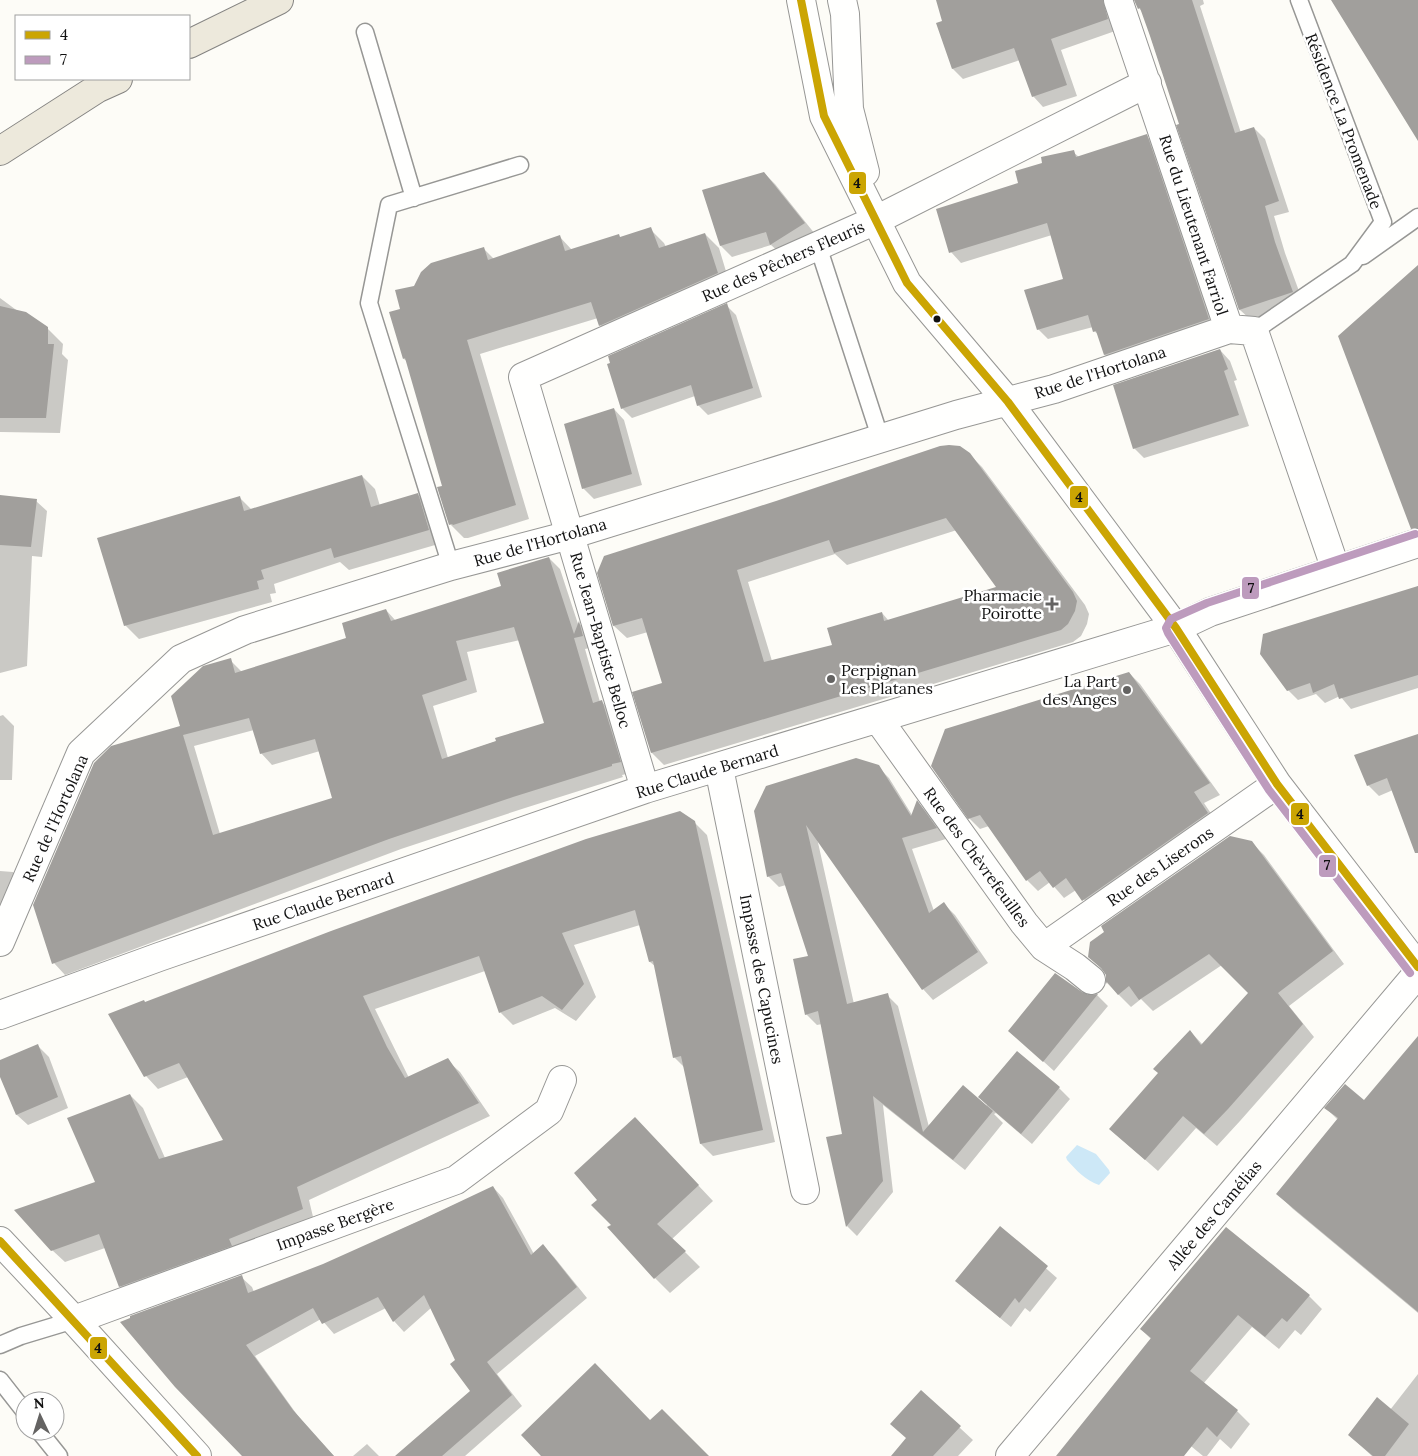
<svg xmlns="http://www.w3.org/2000/svg" width="1418" height="1456" viewBox="0 0 1418 1456" font-family="Lora,serif">
	<style>
		.water { fill: #cde8f7 }
		.shadow { fill: #0003; fill-rule: evenodd }
		.building { fill: #a19f9c; fill-rule: evenodd }
		.lines { fill: none; stroke-linecap: round; stroke-linejoin: round }
		.service-casing { stroke: #979795; stroke-width: 19 }
		.minor-casing { stroke: #979795; stroke-width: 30 }
		.primary-casing { stroke: #858482; stroke-width: 30 }
		.service { stroke: #fffffe; stroke-width: 16 }
		.minor { stroke: #fffffe; stroke-width: 28 }
		.primary { stroke: #ede9dc; stroke-width: 28 }
		.bus-1-casing { stroke: #fff; stroke-width: 11 }
		.bus-2-casing { stroke: #fff; stroke-width: 11 }
		.bus-1 { stroke: #cba503; stroke-width: 8 }
		.bus-2 { stroke: #bd9bbd; stroke-width: 8 }
		.bus-dot { fill: #111; stroke: #fff; stroke-width: 2 }
		.poi-dot { fill: #646362; stroke: #fff; stroke-width: 2 }
		.labels { text-anchor: middle; stroke-width: 5; stroke-linejoin: round; paint-order: stroke }
		.street-label { font-size: 16px; fill: #111; stroke: #fff }
		.poi-label { font-size: 16px; fill: #111; stroke: #fff; text-anchor: end }
		.line-badge { stroke: #fff; stroke-width: 2 }
		.pale-badge-label { font-size: 14px; text-anchor: middle; font-weight: bold; fill: #111 }
	</style>
	<rect width="100%" height="100%" fill="#fdfcf7"/>
	<path class="water" d="M1077 1145 1096 1154 1109 1170 1110 1173 1099 1185C1085 1180 1077 1171 1067 1160L1066 1157Z"/>
	<path class="shadow" d="M957 0H1117L1118 30 1061 50 1077 96 1043 107 1033 96 1020 60 963 79 953 69 944 22Z
		M1136 0H1203L1204 4 1200 6 1241 133 1254 128 1265 139 1289 212 1274 216 1285 253 1303 302 1251 320 1240 310 1178 125H1180L1143 13 1139 8Z
		M1146 136 1157 146 1219 330 1115 365 1105 355 1099 335 1094 331 1093 327 1048 339 1038 329 1065 280 1052 235 961 263 951 252 1019 184 1044 164 1073 152 1079 157Z
		M764 173 775 184 815 234 782 255 771 245 732 257 721 246 704 191Z
		M650 229 664 243 666 247 705 234 719 248 731 288 614 340 600 325 598 318 480 354 529 519 468 538H464L450 524 443 487 408 362 404 359 390 313 401 310 415 287 484 249 494 259 559 236 572 250 621 238Z
		M0 298 19 312 47 328 63 344 62 354 68 360 60 433 0 432Z
		M726 305 736 315 762 397 708 415 698 405 695 396 632 418 622 408Z
		M1220 350 1230 361 1237 380 1234 381 1249 426 1144 458 1134 448Z
		M614 409 624 420 642 485 594 499 583 488Z
		M969 454 982 467 1085 605 1089 614 1087 624 1081 636 1073 642 664 765 652 753 664 684 648 632 627 638 614 626 599 573ZM957 530 998 588 889 621 882 613 833 646 772 661 748 582 835 554 847 565Z
		M362 476 375 489 380 506 417 494 431 508 442 543 349 570 340 562 274 584 276 593 270 594 272 602 139 639 125 625 239 497 252 510Z
		M0 496 36 501 47 511 42 557 32 556 27 666 0 673Z
		M549 558 560 569 579 627 580 624 590 634 594 647 585 649 600 702H602L613 713 631 773 622 775 623 777 525 808 401 849 65 975 54 963 34 905 182 727 230 660 242 672 348 639 386 610 396 621 503 586ZM520 640 546 724 448 758 433 706 477 692 467 652ZM254 730 261 753 272 765 320 751 334 799 220 834 194 746Z
		M1418 586V688L1351 709 1340 696 1325 703 1316 694 1298 700 1288 690Z
		M1129 673 1140 684 1220 795 1204 803 1218 824 1094 911 1076 890 1064 898 1050 882 1038 891 1027 880 989 826 980 829 969 818Z
		M3 715 14 726 12 780H0V716Z
		M1418 735V846L1393 790 1379 796 1368 785Z
		M878 767 889 778 912 815 917 802 928 813 946 839 912 849 934 911 944 904 955 915 988 963 933 1000 923 989 817 838 854 1004 887 995 898 1006 929 1127 986 1107 987 1105 979 1097 1059 1088 1070 1099 1032 1144 996 1113 994 1114 1003 1123 965 1170 883 1105 893 1192 857 1236 847 1226 827 1138 844 1135 822 1024 817 1025 806 1014 809 957 786 885 779 887 768 876 755 811Z
		M694 822 707 835 775 1142 713 1156 701 1144 684 1067 674 1057 656 967 650 962 640 925 574 945 596 997 576 1021 555 1008 513 1025 500 1012 485 971 375 1009 409 1078 447 1060 460 1072 490 1116 309 1200 314 1221 132 1299 120 1286 105 1248 65 1262 52 1250 96 1183 130 1095 143 1108 165 1158 225 1140 188 1077 158 1089 146 1076V1003Z
		M1251 842 1264 855 1344 964 1289 1006 1314 1037 1240 1121 1217 1146 1196 1128 1158 1171 1110 1129 1160 1074 1190 1031 1203 1045 1249 993 1222 965 1153 1011 1141 999 1131 1007 1107 983 1106 973 1089 957Z
		M0 871 13 872 23 883 0 937Z
		M1097 995 1108 1006 1054 1071 1021 1041 1089 997Z
		M38 1046 49 1057 68 1108 28 1125 17 1115 0 1073V1061Z
		M1418 1051V1313L1293 1209 1278 1194 1338 1120 1326 1108 1364 1101Z
		M650 1134 713 1201 672 1239 700 1267 670 1293 655 1278 613 1225 599 1200Z
		M493 1187 503 1198 534 1254 543 1246 554 1257 587 1298 497 1374 522 1406 465 1456H397L472 1391 431 1308 404 1332 394 1321 386 1308 334 1334 321 1319 255 1356 303 1423 334 1456H243L241 1277 252 1287 254 1292 324 1265Z
		M1000 1228 1057 1278 1030 1312 1025 1308 1011 1327 967 1291Z
		M1226 1229 1309 1296 1322 1309 1301 1335 1295 1330 1279 1349 1252 1327 1203 1384 1237 1411 1250 1424 1231 1449 1220 1439 1207 1456H1203L1186 1442 1173 1456H1058L1151 1339 1141 1329Z
		M1418 1374V1456H1372L1349 1435 1390 1410Z
		M921 1392 973 1440 958 1456H893L907 1439Z
		M367 1444 379 1456H353Z"/>
	<path class="building" d="M936 0H1103L1108 19 1051 39 1067 85 1032 97 1014 48 952 69 936 23 942 21Z
		M1134 0H1192L1235 133 1254 127 1279 201 1265 206 1275 242 1293 292 1239 310 1176 125 1179 124 1150 36 1140 8 1138 9Z
		M1331 0H1418V141Z
		M1147 134 1209 319 1104 355 1096 331 1093 332 1088 315 1037 330 1024 290 1063 279 1047 223 949 253 936 209 1018 183 1015 171 1042 163 1041 157 1074 150 1076 157Z
		M764 172 805 223 770 245 766 232 720 246 702 190Z
		M651 227 659 248 705 233 718 273 599 326 591 302 467 340 516 505 453 525 452 524 449 525 437 487 442 486 405 358 403 359 389 312 400 309 395 290 414 286 421 272 431 263 484 247 488 260 560 235 565 251 619 234 620 237Z
		M1418 265V528L1411 529 1338 336Z
		M727 303 753 388 697 406 691 385 621 409 607 364 610 363 608 356Z
		M0 306 26 312 48 327V344H54L46 418H0Z
		M1220 349 1228 369 1224 371 1239 415 1133 449 1113 385Z
		M614 408 632 474 582 489 564 424Z
		M949 445 960 446 970 453 1073 592 1077 601 1075 611 1068 624 1061 630 651 753 632 692 662 683 642 618 613 626 597 573 604 556 776 501 940 446ZM946 518 996 587 884 621 882 612 827 628 832 645 764 662 737 570 829 540 834 553Z
		M362 475 371 507 418 493 429 530 334 558 331 548 261 570 264 579 257 581 259 589 124 626 97 538 240 496 244 511Z
		M0 495 37 499 31 547 0 545Z
		M549 557 574 634 579 621 583 636 574 638 593 703 602 700 621 762 612 764V766L513 797 389 839 52 964 33 905 94 763 111 746 180 726 171 696 203 666 231 658 235 673 346 638 342 623 386 609 391 621 432 608 501 586 497 573ZM514 627 544 723 495 738 496 741 442 759 422 695 467 680 456 641ZM249 718 260 754 315 739 332 798 213 835 183 735Z
		M1418 586V675L1339 699 1334 684 1313 693 1310 683 1287 691 1260 654 1263 634Z
		M1129 672 1210 783 1194 792 1208 813 1082 901 1066 878 1053 888 1040 871 1026 881 980 815 968 819 931 766 945 729Z
		M1418 734V853H1415L1387 778 1367 786 1354 755Z
		M856 758 879 765 911 816 917 800 937 828 902 838 929 913 944 902 978 952 922 990 806 825 847 1004 888 993 923 1132 963 1085 993 1111 953 1160 873 1096 883 1181 846 1227 826 1137 842 1134 818 1011 805 1015 793 959 808 956 781 873 767 877 754 811 766 786Z
		M680 811 695 821 763 1130 700 1144 681 1056 673 1058 653 961 649 962 635 910 562 933 584 984 562 1010 542 996 499 1013 479 956 363 996 387 1047 405 1078 448 1058 479 1103 297 1187 303 1209 229 1239 232 1246 119 1287 99 1234 51 1251 14 1210 95 1182 67 1118 130 1094 159 1159 223 1140 179 1063 144 1077 108 1014 144 1000 145 1002 331 931 586 839Z
		M1230 836 1252 841 1333 951 1278 993 1303 1024 1228 1109 1204 1134 1183 1116 1145 1160 1109 1129 1158 1073 1153 1069 1190 1030 1201 1045 1248 993 1209 954 1139 1000 1129 986 1118 995 1107 982 1106 984V975L1101 968 1088 957 1090 942 1104 932 1101 926Z
		M1055 973 1082 992 1089 995 1098 994 1043 1062 1008 1031Z
		M1418 1036V1312L1276 1194 1338 1118 1324 1108 1345 1084 1364 1100Z
		M38 1044 58 1097 16 1115 0 1077V1060Z
		M1017 1051 1060 1087 1021 1134 978 1097Z
		M635 1117 699 1185 657 1224 686 1251 654 1279 607 1227 611 1225 591 1205 597 1200 574 1173Z
		M493 1186 531 1255 543 1244 577 1287 487 1362 512 1395 442 1456H395L470 1391 450 1364 455 1360 424 1295 393 1322 378 1297 322 1324 313 1308 246 1345 293 1410 334 1456H242L175 1387 120 1322 130 1318V1316L242 1275 248 1293 323 1264 421 1220Z
		M1000 1226 1048 1266 1019 1303 1015 1298 1000 1318 955 1281Z
		M1226 1227 1310 1295 1287 1322 1282 1318 1265 1337 1238 1315 1190 1371 1238 1410 1217 1437 1207 1427 1184 1456H1056L1151 1338 1140 1329Z
		M595 1363 650 1420 662 1409 709 1456H541L521 1435Z
		M921 1390 961 1426 933 1456H891L906 1438 890 1424Z
		M1377 1397 1409 1424 1385 1456H1373L1348 1435Z"/>
	<g class="lines">
		<g class="service-casing">
			<path id="service" d="M365 32 414 198
				M818 246 880 437
				M1363 256 1418 217
				M1254 331 1352 264 1383 222 1299 0
				M451 566 369 303 389 205 520 165
				M0 1345 21 1336 74 1320
				M0 1380 25 1412
				M39 1431 59 1456"/>
		</g>
		<g class="minor-casing">
			<path id="minor" d="M801 0 824 116 907 283 1008 402 1176 628 1277 784 1418 967
				M842 0 845 14 849 109 865 172
				M1118 0 1229 329 1254 331 1336 570
				M878 719 1024 923 1044 947 1075 967 1091 980
				M719 768 805 1190
				M645 789 523 377 876 220 1147 83
				M0 942 81 753 181 659 245 630 451 566 570 535 956 415 1054 389 1229 329
				M1044 947 1277 784
				M0 1015 159 957 645 789 1176 628 1210 612 1418 543
				M0 1241 74 1320 197 1456
				M74 1320 456 1180 549 1111 562 1080
				M1010 1456 1418 973"/>
		</g>
		<g class="primary-casing">
			<path id="primary" d="M189 44 279 0
				M0 151 98 88 118 79"/>
		</g>
		<use href="#service" class="service"/>
		<use href="#minor" class="minor"/>
		<use href="#primary" class="primary"/>
		<g class="bus-1-casing">
			<path id="bus-1" d="M801 0 824 116 907 283 1008 402 1176 628 1277 784 1418 967
				M0 1241 197 1456"/>
		</g>
		<g class="bus-2-casing">
			<path id="bus-2" d="M1410 973 1269 790 1168 633 1166 628 1171 619 1207 603 1415 534"/>
		</g>
		<use href="#bus-1" class="bus-1"/>
		<use href="#bus-2" class="bus-2"/>
	</g>
	<circle class="bus-dot" cx="937" cy="319" r="4.5"/>
	<g class="poi-dot">
		<path d="M1049.5 596.5h5v5h5v5h-5v5h-5v-5h-5v-5h5z"/>
		<circle cx="831" cy="679" r="5"/>
		<circle cx="1127" cy="690" r="5"/>
	</g>
	<g class="labels">
		<g class="street-label">
			<text transform="translate(1344 121) rotate(69)" y="6">Résidence La Promenade</text>
			<text transform="translate(1194 225) rotate(72)" y="6">Rue du Lieutenant Farriol</text>
			<text transform="translate(783 261) rotate(-24)" y="6">Rue des Pêchers Fleuris</text>
			<text transform="translate(1100 372) rotate(-18)" y="6">Rue de l'Hortolana</text>
			<text transform="translate(540 542) rotate(-16)" y="6">Rue de l'Hortolana</text>
			<text transform="translate(601 640) rotate(74)" y="6">Rue Jean-Baptiste Belloc</text>
			<text transform="translate(707 771) rotate(-17)" y="6">Rue Claude Bernard</text>
			<text transform="translate(55 818) rotate(-66)" y="6">Rue de l'Hortolana</text>
			<text transform="translate(977 857) rotate(54)" y="6">Rue des Chèvrefeuilles</text>
			<text transform="translate(1160 866) rotate(-35)" y="6">Rue des Liserons</text>
			<text transform="translate(323 901) rotate(-19)" y="6">Rue Claude Bernard</text>
			<text transform="translate(762 979) rotate(79)" y="6">Impasse des Capucines</text>
			<text transform="translate(1214 1215) rotate(-50)" y="6">Allée des Camélias</text>
			<text transform="translate(335 1224) rotate(-20)" y="6">Impasse Bergère</text>
		</g>
		<g class="poi-label">
			<text x="1042" y="601">Pharmacie<tspan x="1042" dy="18">Poirotte</tspan></text>
			<text x="841" y="676" text-anchor="start">Perpignan<tspan x="841" dy="18">Les Platanes</tspan></text>
			<text x="1117" y="687">La Part<tspan x="1117" dy="18">des Anges</tspan></text>
		</g>
	</g>
	<g class="line-badge">
		<rect x="848" y="171" width="19" height="24" rx="5" fill="#cba503"/>
		<rect x="1069" y="485" width="20" height="24" rx="5" fill="#cba503"/>
		<rect x="1241" y="576" width="19" height="24" rx="5" fill="#bd9bbd"/>
		<rect x="1290" y="802" width="20" height="24" rx="5" fill="#cba503"/>
		<rect x="1318" y="854" width="19" height="24" rx="5" fill="#bd9bbd"/>
		<rect x="89" y="1336" width="19" height="24" rx="5" fill="#cba503"/>
	</g>
	<g class="pale-badge-label">
		<text x="857" y="188">4</text>
		<text x="1079" y="502">4</text>
		<text x="1251" y="593">7</text>
		<text x="1300" y="819">4</text>
		<text x="1327" y="870">7</text>
		<text x="98" y="1353">4</text>
	</g>
	<rect x="15" y="15" width="175" height="65" fill="#ffffff" stroke="#a0a0a0"/>
	<rect x="25" y="31" width="25" height="8" fill="#cba503" stroke="#a0a0a0"/>
	<text x="60" y="40" font-size="15" fill="#111111">4</text>
	<rect x="25" y="56" width="25" height="8" fill="#bd9bbd" stroke="#a0a0a0"/>
	<text x="60" y="65" font-size="15" fill="#111111">7</text>
	<g transform="translate(40 1416) rotate(356)"><circle r="24" fill="#ffffff" stroke="#a0a0a0"/>
	<path d="M0-4L9 19L0 12L-9 19Z" fill="#646362"/>
	<text y="-8" font-size="14" font-weight="bold" text-anchor="middle" fill="#111111">N</text>
	</g>
</svg>
